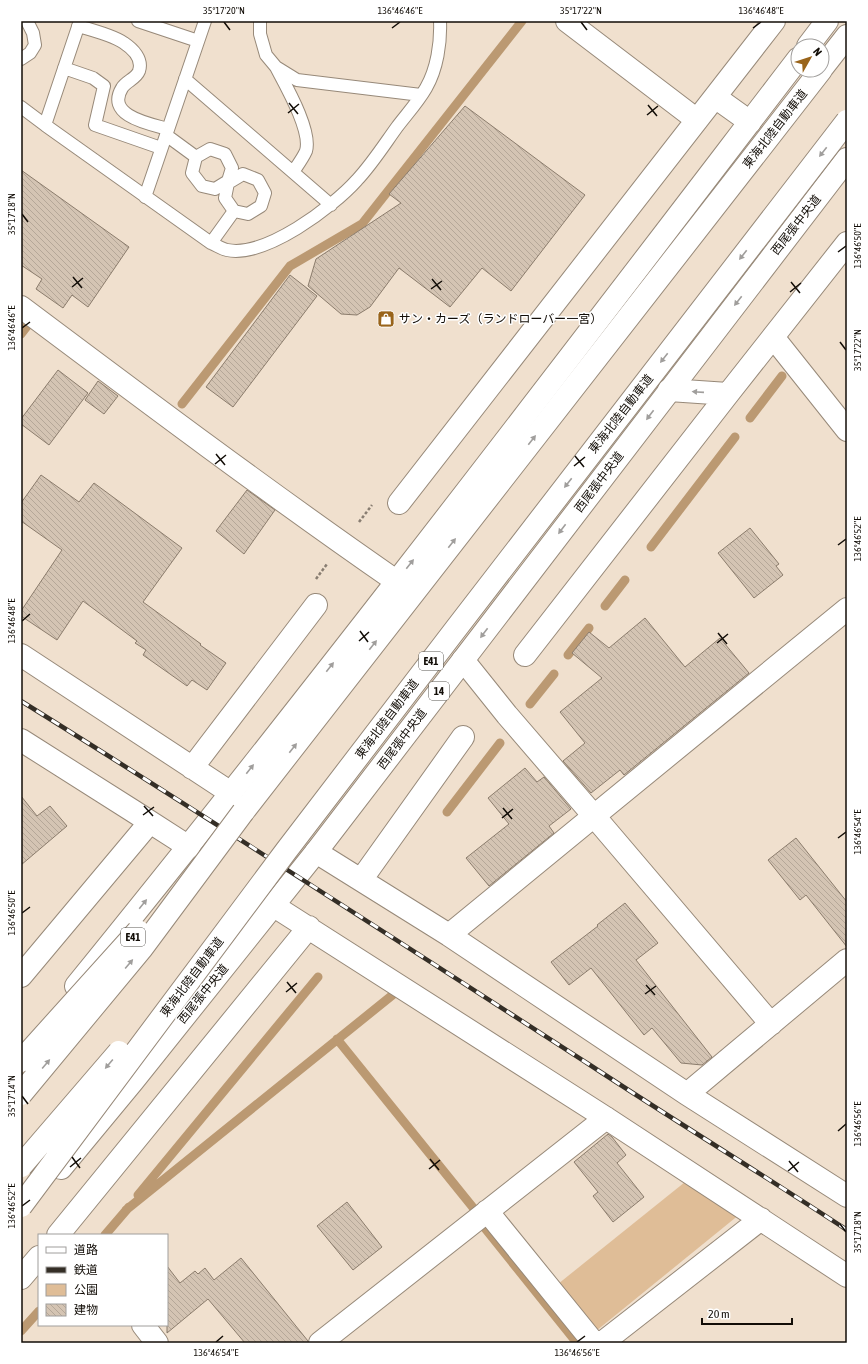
<svg xmlns="http://www.w3.org/2000/svg" width="868" height="1364" viewBox="0 0 868 1364" font-family="'Asap Condensed','Noto Sans JP',sans-serif">
	<style>
		.green { fill: #dfbd97 }
		.lines { fill: none; stroke-linecap: round; stroke-linejoin: round }
		.stream { stroke: #bb9972; stroke-width: 9 }
		.building { fill: url(#building-back-hatch); stroke: #8b7c6c }
		.service-casing { stroke: #978979; stroke-width: 14 }
		.minor-casing { stroke: #978979; stroke-width: 24 }
		.primary-casing { stroke: #978979; stroke-width: 24 }
		.motorway-casing { stroke: #978979; stroke-width: 24 }
		.path { stroke: #887d71; stroke-width: 2.5; stroke-dasharray: 3 2; stroke-linecap: butt }
		.service { stroke: #fff; stroke-width: 12 }
		.minor { stroke: #fff; stroke-width: 22 }
		.primary { stroke: #fff; stroke-width: 22 }
		.motorway { stroke: #fff; stroke-width: 22 }
		.rail-casing { stroke: #342e26; stroke-width: 4.5 }
		.rail { stroke: #fff; stroke-width: 3; stroke-dasharray: 9; stroke-linecap: butt }
		.motorway-bridge-casing { stroke: #978979; stroke-width: 24; stroke-linecap: butt }
		.motorway-bridge { stroke: #fff; stroke-width: 22 }
		.oneway { fill: #a09e9c }
		.ticks { fill: none; stroke: #120d07; stroke-width: 1.5 }
		.labels { text-anchor: middle; stroke-width: 3; stroke-linejoin: round; paint-order: stroke }
		.shield { fill: #fff; stroke: #595651; stroke-width: 1 }
		.shield-label { font-size: 11px; font-weight: bold; fill: #120d07 }
		.street-label { font-size: 12px; fill: #120d07; stroke: #fff }
		.poi-label { font-size: 12px; fill: #120d07; stroke: #fff; text-anchor: start }
		.neatline { fill: none; stroke: #120d07; stroke-width: 1.5 }
		.ticks-label { font-size: 10px; text-anchor: middle; fill: #120d07 }
	</style>
	<defs>
		<pattern id="building-back-hatch" width="6" height="6" patternUnits="userSpaceOnUse"><rect width="6" height="6" fill="#d4c4b3"/><path d="M-1 5l2 2M0 0l6 6M5-1l2 2" fill="none" stroke="#b5a798"/></pattern>
	</defs>
	<rect width="100%" height="100%" fill="#f0e0ce"/>
	<path class="green" d="M690 1178 740 1214 596 1331 558 1284Z"/>
	<g class="lines">
		<path class="stream" d="M21 334 28 325
			M182 404 290 266 362 224 522 21
			M750 418 782 376
			M651 547 735 437
			M605 606 625 580
			M568 655 589 628
			M530 704 554 674
			M447 812 500 743
			M337 1039 475 1210
			M138 1195 318 977
			M126 1210 395 993
			M484 1227 577 1343
			M105 1235 129 1207
			M21 1331 39 1311"/>
	</g>
	<path class="building" d="M465 106 585 195 511 291 482 268 450 307 399 268 370 307 357 315 341 314 308 286 316 259 401 203 389 194Z
		M21 170 129 247 88 307 72 295 63 308 36 289 42 279 21 265Z
		M290 275 317 296 233 407 206 387Z
		M58 370 88 393 49 445 21 424V419Z
		M98 381 118 396 104 414 85 400Z
		M41 475 79 502 94 483 182 548 143 602 201 644 200 645 226 663 207 690 192 680 187 686 143 655 146 650 135 643 137 641 83 601 57 640 21 616V611L62 550 21 521V503Z
		M247 490 275 510 244 554 216 531Z
		M750 528 779 564 776 566 783 575 754 598 718 553Z
		M645 618 685 667 720 638 749 673 624 775 620 770 591 793 563 761 585 743 560 712 602 678 572 653 589 632 609 648Z
		M525 768 537 782 544 777 571 809 549 826 554 833 489 886 466 858 509 824 488 798Z
		M21 796 37 816 50 806 67 826 21 865Z
		M796 838 847 902V947L806 895 800 900 768 860Z
		M625 903 658 943 636 960 712 1057 702 1065 681 1063 652 1028 644 1035 591 968 569 985 551 962 598 926 597 925Z
		M608 1134 612 1137 626 1155 617 1163 644 1197 613 1222 593 1196 598 1192 574 1162Z
		M347 1202 382 1247 353 1270 317 1226Z
		M241 1258 308 1341V1343H245L208 1299 167 1333V1266L180 1283 195 1271 198 1274 205 1268 214 1280Z"/>
	<g class="lines">
		<g class="service-casing">
			<path id="service" d="M138 21 198 41
				M260 21V34L266 55 276 67 297 80 421 95
				M78 26C89 29 116 37 124 43 133 49 143 59 139 71 136 79 126 81 122 88 105 116 150 124 168 129
				M21 59 30 53 35 45 33 33 27 21
				M276 67C286 86 312 131 306 151 303 158 297 166 293 172
				M64 68 93 78 104 86 95 125 161 148
				M185 79 331 205
				M21 107 45 125 211 243C216 245 222 249 227 250 265 258 333 207 357 180 372 164 384 145 397 127 406 115 418 102 426 88 437 69 441 43 440 21
				M45 125 80 21
				M166 135 196 157
				M210 149 225 154 232 168 228 181 215 189 202 186 192 173 196 157Z
				M243 174 258 180 265 193 261 206 248 214 234 211 225 198 228 183Z
				M145 197 205 21
				M211 243 234 211"/>
		</g>
		<g class="minor-casing">
			<path id="minor" d="M567 21 697 120
				M715 97 750 122
				M21 307C145 400 269 493 396 581
				M773 337 847 430
				M669 390 728 394
				M399 503 774 21
				M21 655 231 793
				M525 655 728 394 847 243
				M21 740 133 811 189 847
				M192 768 316 605
				M316 852 449 935 687 1094 847 1196
				M361 880 463 737
				M274 906 606 1118 847 1276
				M449 935 594 816 507 715 463 660
				M21 976 150 822
				M771 1024 594 816 847 609
				M687 1094 847 960
				M487 1211 594 1343
				M58 1235 309 927
				M21 1278 39 1257
				M143 1325 157 1343
				M320 1343 606 1118
				M602 1343 761 1219"/>
		</g>
		<g class="primary-casing">
			<path id="primary" d="M808 46 827 21
				M76 986C323 682 560 370 798 59
				M61 1168 133 1081 316 852 847 159"/>
		</g>
		<g class="motorway-casing">
			<path id="motorway" d="M822 68 847 36
				M243 812 821 70"/>
		</g>
		<path class="path" d="M359 522 372 505
			M316 579 327 564"/>
		<use href="#service" class="service"/>
		<use href="#minor" class="minor"/>
		<use href="#primary" class="primary"/>
		<use href="#motorway" class="motorway"/>
		<g class="rail-casing">
			<path id="rail" d="M21 701C212 820 401 943 590 1065 675 1121 762 1174 847 1230"/>
		</g>
		<use href="#rail" class="rail"/>
		<g class="motorway-bridge-casing">
			<path id="motorway-bridge" d="M21 1061 138 931
				M21 1094 142 948 243 812
				M21 1166 119 1052
				M21 1206 286 851 455 630 847 121"/>
		</g>
		<use href="#motorway-bridge" class="motorway-bridge"/>
	</g>
	<defs><path id="oneway-solid" d="M-6-.8H1V-3.2L6.5 0L1 3.2V.8H-6Z"/></defs>
	<g class="oneway">
		<use href="#oneway-solid" transform="translate(823 152) rotate(128)"/>
		<use href="#oneway-solid" transform="translate(743 255) rotate(128)"/>
		<use href="#oneway-solid" transform="translate(738 301) rotate(128)"/>
		<use href="#oneway-solid" transform="translate(664 358) rotate(128)"/>
		<use href="#oneway-solid" transform="translate(698 392) rotate(-176)"/>
		<use href="#oneway-solid" transform="translate(650 415) rotate(127)"/>
		<use href="#oneway-solid" transform="translate(532 440) rotate(-52)"/>
		<use href="#oneway-solid" transform="translate(568 483) rotate(128)"/>
		<use href="#oneway-solid" transform="translate(562 529) rotate(127)"/>
		<use href="#oneway-solid" transform="translate(452 543) rotate(-52)"/>
		<use href="#oneway-solid" transform="translate(410 564) rotate(-52)"/>
		<use href="#oneway-solid" transform="translate(484 633) rotate(127)"/>
		<use href="#oneway-solid" transform="translate(373 645) rotate(-52)"/>
		<use href="#oneway-solid" transform="translate(330 667) rotate(-52)"/>
		<use href="#oneway-solid" transform="translate(293 748) rotate(-52)"/>
		<use href="#oneway-solid" transform="translate(250 769) rotate(-52)"/>
		<use href="#oneway-solid" transform="translate(143 904) rotate(-51)"/>
		<use href="#oneway-solid" transform="translate(129 964) rotate(-50)"/>
		<use href="#oneway-solid" transform="translate(46 1064) rotate(-50)"/>
		<use href="#oneway-solid" transform="translate(109 1064) rotate(130)"/>
	</g>
	<path class="ticks" d="M224 22 230 30M581 22 587 30M392 28 400 22M753 28 761 22M289 103 298 114M648 105 657 116M288 113 299 104M647 115 658 106M22 214 28 222M838 252 846 246M73 277 82 288M432 279 441 290M791 282 800 293M72 287 83 278M431 289 442 281M790 292 801 283M22 328 30 322M840 342 846 350M216 454 225 465M575 456 584 467M215 464 226 455M574 466 585 457M838 545 846 539M22 621 30 614M360 631 368 642M718 633 727 644M359 641 369 632M717 643 728 634M144 806 153 816M503 808 512 819M143 815 154 807M502 818 513 809M838 838 846 832M22 913 30 907M287 982 296 993M646 985 655 995M286 992 297 983M645 994 656 986M22 1096 28 1104M838 1131 846 1124M72 1157 80 1168M430 1159 439 1170M789 1161 798 1172M70 1167 81 1158M429 1169 440 1160M788 1171 799 1162M22 1206 30 1200M840 1224 846 1232M216 1342 223 1336M577 1342 585 1336"/>
	<defs>
		<g id="shop-square" transform="scale(0.9)"><rect x="-9" y="-9" width="18" height="18" rx="4" fill="#99641b" stroke="#fff"/><path d="M-5-2.5h2.3a2.7 3.5 0 0 1 5.4 0H5L5.5 6h-11ZM-1.5-2.5h3a1.5 2.3 0 0 0-3 0Z" fill="#fff"/></g>
	</defs>
	<g fill-rule="evenodd">
		<use href="#shop-square" x="386" y="319"/>
	</g>
	<g class="labels">
		<g class="shield">
			<rect x="419" y="652" width="24" height="18" rx="3"/>
			<rect x="429" y="682" width="20" height="18" rx="3"/>
			<rect x="121" y="928" width="24" height="18" rx="3"/>
		</g>
		<g class="shield-label">
			<text x="431" y="665">E41</text>
			<text x="439" y="695">14</text>
			<text x="133" y="941">E41</text>
		</g>
		<g class="street-label">
			<text transform="translate(775 129) rotate(-52)" y="4">東海北陸自動車道</text>
			<text transform="translate(796 225) rotate(-52)" y="4">西尾張中央道</text>
			<text transform="translate(621 414) rotate(-52)" y="4">東海北陸自動車道</text>
			<text transform="translate(599 482) rotate(-53)" y="4">西尾張中央道</text>
			<text transform="translate(387 719) rotate(-53)" y="4">東海北陸自動車道</text>
			<text transform="translate(402 739) rotate(-53)" y="4">西尾張中央道</text>
			<text transform="translate(192 977) rotate(-53)" y="4">東海北陸自動車道</text>
			<text transform="translate(203 994) rotate(-51)" y="4">西尾張中央道</text>
		</g>
		<g class="poi-label">
			<text x="399" y="323">サン・カーズ（ランドローバー一宮）</text>
		</g>
	</g>
	<rect width="868" height="1364" fill="none" stroke="#ffffff" stroke-width="44"/>
	<rect x="38" y="1234" width="130" height="92" fill="#ffffff" stroke="#a09e9c"/>
	<rect x="46" y="1247" width="20" height="6" fill="#ffffff" stroke="#a09e9c"/>
	<text x="74" y="1254" font-size="12" fill="#120d07">道路</text>
	<rect x="46" y="1267" width="20" height="6" fill="#342e26" stroke="#a09e9c"/>
	<text x="74" y="1274" font-size="12" fill="#120d07">鉄道</text>
	<rect x="46" y="1284" width="20" height="12" fill="#dfbd97" stroke="#a09e9c"/>
	<text x="74" y="1294" font-size="12" fill="#120d07">公園</text>
	<rect x="46" y="1304" width="20" height="12" fill="url(#building-back-hatch)" stroke="#a09e9c"/>
	<text x="74" y="1314" font-size="12" fill="#120d07">建物</text>
	<g transform="translate(810 58) rotate(51)"><circle r="19" fill="#ffffff" stroke="#a09e9c"/>
	<path d="M0-3L7 15L0 10L-7 15Z" fill="#99641b"/>
	<text y="-6" font-size="11" font-weight="bold" text-anchor="middle" fill="#120d07">N</text>
	</g>
	<path d="M702 1318v6h90v-6" fill="none" stroke="#120d07" stroke-width="2"/>
	<text x="708" y="1318" font-size="12" fill="#120d07" stroke="#ffffff" stroke-width="3" paint-order="stroke">20 m</text>
	<rect x="22" y="22" width="824" height="1320" class="neatline"/>
	<g class="ticks-label">
		<text x="224" y="14">35°17'20"N</text>
		<text x="400" y="14">136°46'46"E</text>
		<text x="581" y="14">35°17'22"N</text>
		<text x="761" y="14">136°46'48"E</text>
		<text transform="translate(11 214) rotate(-90)" y="4">35°17'18"N</text>
		<text transform="translate(857 246) rotate(-90)" y="4">136°46'50"E</text>
		<text transform="translate(11 328) rotate(-90)" y="4">136°46'46"E</text>
		<text transform="translate(857 350) rotate(-90)" y="4">35°17'22"N</text>
		<text transform="translate(857 539) rotate(-90)" y="4">136°46'52"E</text>
		<text transform="translate(11 621) rotate(-90)" y="4">136°46'48"E</text>
		<text transform="translate(857 832) rotate(-90)" y="4">136°46'54"E</text>
		<text transform="translate(11 913) rotate(-90)" y="4">136°46'50"E</text>
		<text transform="translate(11 1096) rotate(-90)" y="4">35°17'14"N</text>
		<text transform="translate(857 1124) rotate(-90)" y="4">136°46'56"E</text>
		<text transform="translate(11 1206) rotate(-90)" y="4">136°46'52"E</text>
		<text transform="translate(857 1232) rotate(-90)" y="4">35°17'18"N</text>
		<text x="216" y="1356">136°46'54"E</text>
		<text x="577" y="1356">136°46'56"E</text>
	</g>
</svg>
